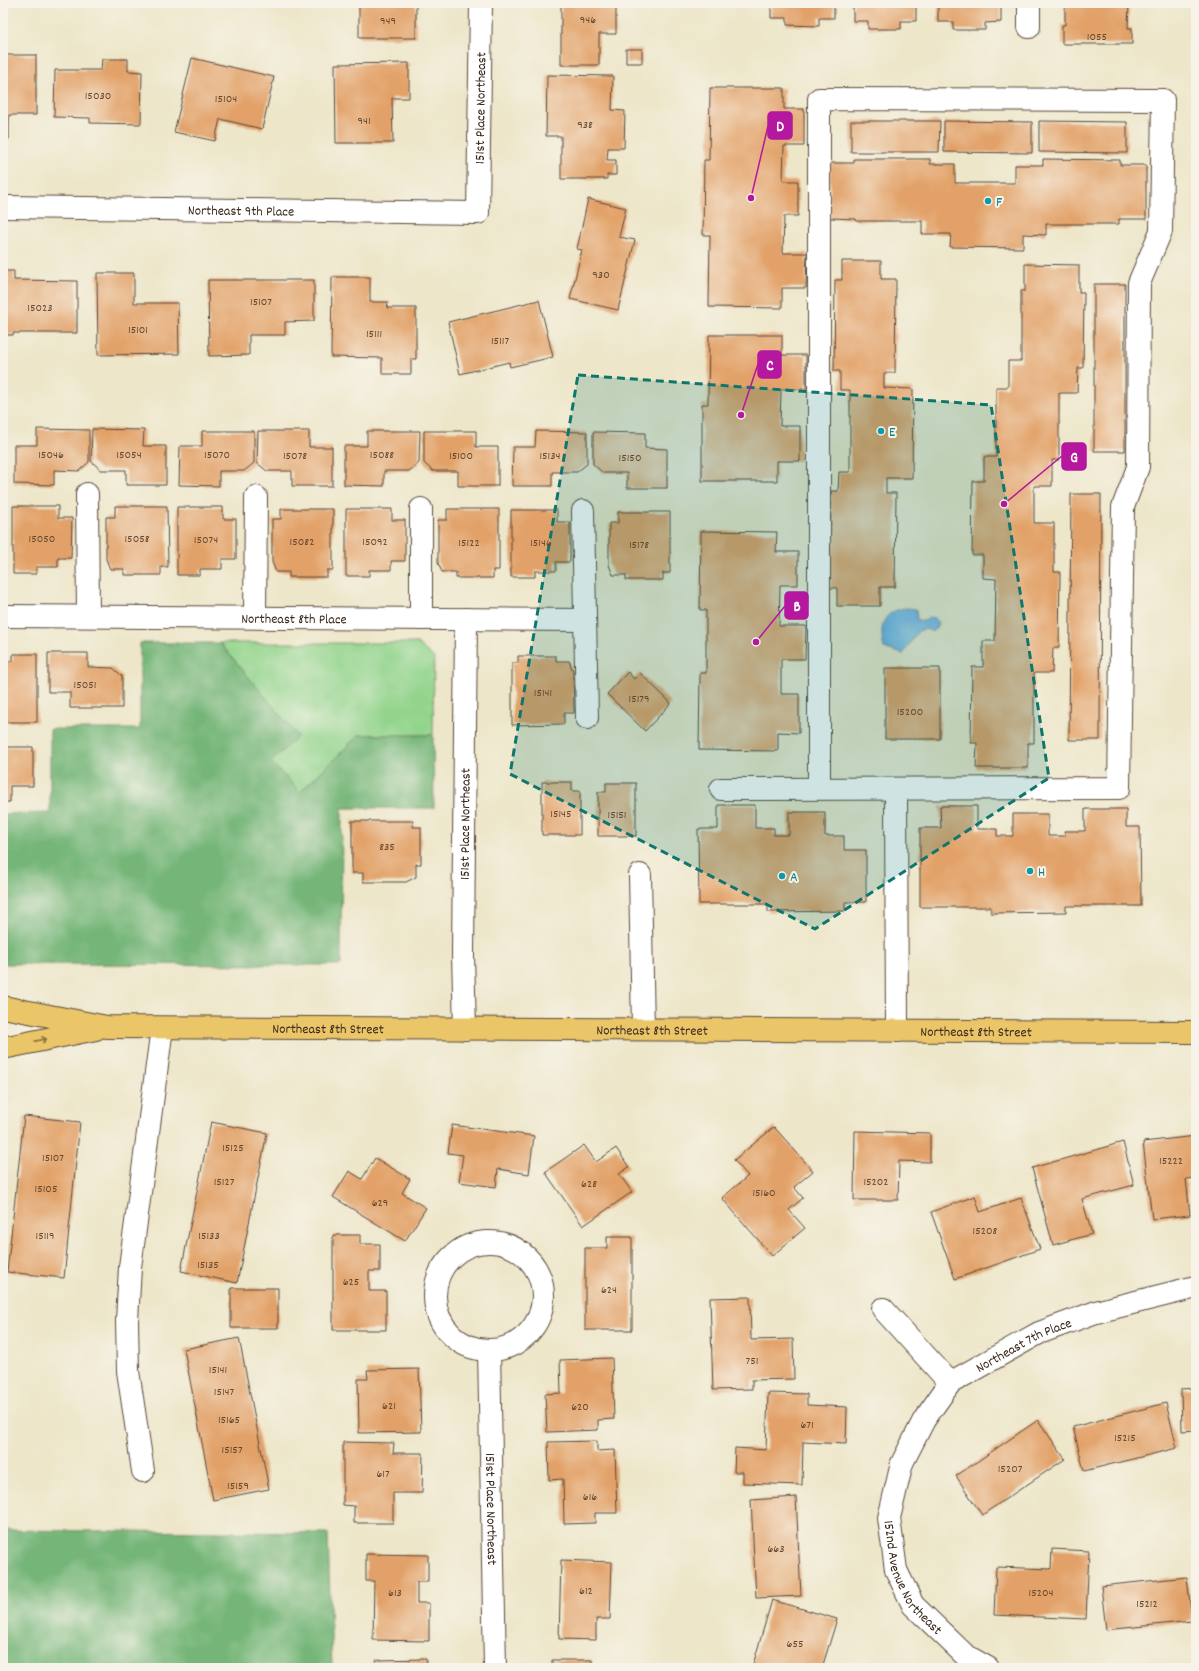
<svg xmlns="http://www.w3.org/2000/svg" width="1199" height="1671" viewBox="0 0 1199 1671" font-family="Dekko,sans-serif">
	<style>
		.green { fill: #92d48c; stroke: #667f55 }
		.forest { fill: #75b678; stroke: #58704b }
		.water { fill: #74b4e8; stroke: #586f83 }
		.building { fill: #e2a168 }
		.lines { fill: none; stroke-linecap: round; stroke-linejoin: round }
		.minor-casing { stroke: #564638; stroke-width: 24 }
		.major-casing { stroke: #564638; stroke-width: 24 }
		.minor { stroke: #fff; stroke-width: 22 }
		.major { stroke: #ebc669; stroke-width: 22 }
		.oneway { stroke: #8a7040 }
		.marked { fill: #0f766e; fill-opacity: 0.2; stroke: #0f766e; stroke-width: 3; stroke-dasharray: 8 5; stroke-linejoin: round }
		.culture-dot { fill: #0f9aa8; stroke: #f7f3e8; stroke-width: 1.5 }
		.labels { text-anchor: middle; stroke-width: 4; stroke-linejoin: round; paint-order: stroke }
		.number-label { font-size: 12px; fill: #654830 }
		.street-label { font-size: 14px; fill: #3b2a1e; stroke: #f7f3e8 }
		.culture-label { font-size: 14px; fill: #0d838f; stroke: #f7f3e8; text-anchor: start }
		.leader { fill: none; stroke: #b5179e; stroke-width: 1.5 }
		.callout-dot { fill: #b5179e; stroke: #f7f3e8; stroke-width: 1.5 }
		.callout { fill: #b5179e; stroke: #b5179e; stroke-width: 1.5 }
		.callout-label { font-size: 15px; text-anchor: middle; font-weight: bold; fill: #fff }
	</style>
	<rect width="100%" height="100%" fill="#f7f3e8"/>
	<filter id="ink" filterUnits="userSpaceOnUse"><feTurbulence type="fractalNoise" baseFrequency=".025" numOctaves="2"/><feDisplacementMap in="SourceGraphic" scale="8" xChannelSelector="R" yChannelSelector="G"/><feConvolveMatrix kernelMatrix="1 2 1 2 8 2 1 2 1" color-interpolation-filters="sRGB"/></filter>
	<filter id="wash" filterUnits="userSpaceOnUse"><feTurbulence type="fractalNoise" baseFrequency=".012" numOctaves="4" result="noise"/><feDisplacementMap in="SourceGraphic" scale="16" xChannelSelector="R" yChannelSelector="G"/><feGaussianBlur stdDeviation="0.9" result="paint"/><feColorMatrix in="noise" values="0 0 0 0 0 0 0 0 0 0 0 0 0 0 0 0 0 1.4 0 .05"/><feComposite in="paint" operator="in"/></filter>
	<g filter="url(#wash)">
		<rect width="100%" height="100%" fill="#ede6c9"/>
		<path class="green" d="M220 643H417L434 658 433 735H359L300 792 271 762 297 736Z"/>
		<path class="forest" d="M140 643H220L298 736 271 762 300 792 359 735H433L434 808H342L341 965 3 964V814L50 813V729H140Z
			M3 1530 328 1533 332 1668H3Z"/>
		<path class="water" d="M906 608 916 609 917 620 925 621 928 618 933 617 938 623 936 629 933 632 926 629 918 631 903 654 884 648C879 627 882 611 906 608Z"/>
		<g id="blocks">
			<path class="building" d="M359 3H416V38H359Z
				M561 3H616V34H599V65H561Z
				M771 3H834V18H819V26L787 25V18H771Z
				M853 3H916V21H901V29H868V21H853Z
				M938 3H1001V22L985 23V30H953V22H938Z
				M1065 3H1129L1128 28H1132V44H1062V25H1065Z
				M626 49H642V63H626Z
				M3 55H36V115H9V139L3 138Z
				M192 58 274 77 262 129 220 119 215 141 174 132Z
				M102 59H128V71L142 72 141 124 90 123V118L54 117 55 70H101Z
				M409 63V98H392L393 143H336L335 64Z
				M547 75 613 76 612 110 625 111 624 148H608L607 160H616V175H607V179H561V136H546Z
				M710 88H784V109H804V146H784L783 181H798V216H784L783 253H807L806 288H782V308L709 307 710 235H703L704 160H709Z
				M851 121H940L939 152H851Z
				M944 121 1032 122V153L944 152Z
				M1039 121 1127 122V153L1039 152Z
				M854 159H930V164H955V183H1015V165H1043V159L1120 160V165H1146V219H1119V224H1046V235L1023 234V248L950 247 951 234H922V221H856V219L830 218V163H854Z
				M588 199 626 208 619 237 635 240 618 310 570 299 582 250 577 249Z
				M842 261H881V279H896L895 373H884V388L913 389 912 478H886V493H896L895 587H880V606H837V588H830L831 491H838L839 472H850V390H840V371H834L835 280H842Z
				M1025 264 1079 265V292H1084L1083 368H1078L1077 393H1059V460H1052V486H1034V523H1054V572H1060L1059 648H1053L1052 673H1034V743H1028V768H976L977 743H971L972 667H983V641H995L996 579 983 578V555H972L973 481H984V457H996V387H1008V361H1021V291H1025Z
				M3 271H14V280L77 281V333H13V335H3Z
				M97 273H134V303H178L179 354 98 355Z
				M332 277H370V302H388L387 308H416V359H411V374H382V358L331 357Z
				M208 280H314V321L285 322V335H249V355L209 356Z
				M1094 284H1125V451H1094Z
				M539 300 553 357 510 367 509 362 460 374 448 322Z
				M709 335H782V355H806V389H781L780 426H800V461H777V481H702V404H708Z
				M37 429 89 430V462L79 471 54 470V485L14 484V445H37Z
				M92 429 144 430 143 446H166V485H126V470H101L91 461Z
				M202 431H254V463L244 471H219V486L179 485 180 446H202Z
				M258 431H309V447H332V486H292V471H267L257 463Z
				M367 431H420L419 463 409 471H384V486L344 485V446H367Z
				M424 431H476V447H498V486H458V471H433L424 463Z
				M536 431 587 432V464L577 472H552V486H512L513 447H535Z
				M593 432 645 433V448L667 449V488H627V473H603L593 464Z
				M1071 494H1101L1100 740H1069Z
				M13 506H58V518H72L71 558H58V567H36V574H13Z
				M115 506H167L168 567H161V575H124V569H110L106 559V517H115Z
				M177 507H223V519H236V559H222V569H200V575H177Z
				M281 509H333V570H327V577H289V572H276L272 562V519H281Z
				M346 509H392V520H405V561H391V570H369V576H346Z
				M447 509H499V570H493V578H456V572H442L438 563V520H447Z
				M511 510H557V522H570V562H556V571H535V577H511Z
				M618 512H670V573H663V580H626V575H613L609 565V523H618Z
				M701 531 777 532 776 552H798V585H780L779 626H806L805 659H781V694H799V733L778 732V751L699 750 700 673H706V610H700Z
				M48 653H88V667L113 668 122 676V708H70V692H48Z
				M13 654H37V722H3V661H13Z
				M518 656H556V661H569L573 671 574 713H564V724L512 725V663H518Z
				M885 668H940V739H885Z
				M628 672 634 679 640 673 671 703 645 731 607 694Z
				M3 747H33V786H10V802H3Z
				M542 782H572V791H580V835H542Z
				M606 783H636V836H598V792H606Z
				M718 805H755V828H774V835H789V812H825V836H844V850H866V902H845V911L768 912V904H699L698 829H718Z
				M940 806H977V829H997V836H1013V814H1048V836H1065V831H1085V809H1126V827H1140L1141 906H1066V912L991 913V907H920V828H941Z
				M352 821H413V827H421V864H416V877L406 882H363V873H352Z
				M24 1116 80 1122 64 1278 7 1272Z
				M211 1122 267 1133 237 1283 181 1271Z
				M452 1125 534 1136 529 1174 498 1169 496 1187 459 1182 463 1155 448 1153Z
				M774 1127 813 1171 794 1187 803 1198 789 1210 805 1228 772 1256 722 1198 748 1176 734 1160Z
				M855 1131 930 1133V1162L899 1161 898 1200H854Z
				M1196 1136V1178L1186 1179 1190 1215 1152 1219 1143 1142Z
				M1123 1142 1134 1185 1082 1199 1092 1234 1053 1245 1032 1168Z
				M584 1145 596 1162 616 1148 629 1167 619 1174 632 1192 583 1226 545 1172Z
				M375 1158 410 1179 402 1193 426 1208 405 1241 333 1197 349 1171 362 1179Z
				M975 1196 980 1212 1021 1198 1040 1249 955 1279 931 1212Z
				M333 1235H360V1244H380V1271H369V1291H386V1330H333Z
				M607 1237H632V1330H585V1248H607Z
				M231 1288H278V1328H231Z
				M750 1297 751 1340 793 1339 794 1379 752 1380V1389L713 1390 710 1298Z
				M239 1338 269 1489 213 1500 184 1349Z
				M612 1358 614 1419 598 1420V1430L547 1432 545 1394 561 1393 560 1360Z
				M419 1369 421 1432 359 1433 358 1379H368L367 1370Z
				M1196 1388V1430L1182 1431 1181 1389Z
				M768 1393 807 1394V1405L847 1407 846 1444 803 1442 802 1485 743 1483V1472H734L735 1448 766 1450Z
				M1166 1403 1177 1448 1084 1471 1073 1427Z
				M1038 1420 1065 1459 982 1515 956 1476Z
				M597 1441V1451L615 1450 617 1513H595V1523L564 1524 563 1479 549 1480 548 1442Z
				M343 1442 394 1443 393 1453H423L422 1493H393V1523H354V1506L343 1505Z
				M796 1497 801 1596 756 1598 751 1500Z
				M1052 1549 1089 1551 1086 1619 994 1615 996 1567 1051 1569Z
				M366 1554 428 1555V1582H417V1603H429V1641L373 1640 374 1581H366Z
				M561 1560 612 1562 610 1619H596V1640L559 1639Z
				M1187 1577 1192 1621 1106 1630 1101 1586Z
				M772 1600 837 1619 822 1668H752Z
				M426 1659V1668H376V1660Z
				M552 1660H592V1668H552Z"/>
		</g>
	</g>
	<g filter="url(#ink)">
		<use href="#blocks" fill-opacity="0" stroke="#564638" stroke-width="1"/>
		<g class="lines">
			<g class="minor-casing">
				<g id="minor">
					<path d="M1029 3V27"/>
					<path id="s1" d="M3 207 478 213 481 3"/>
					<path d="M87 494 88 616"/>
					<path d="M421 509V619"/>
					<path d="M583 511 587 718"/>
					<path id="s2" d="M3 616 585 620"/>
					<path d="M255 617 256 497"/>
					<path d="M721 789 1119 788 1123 507 1138 467 1139 283 1161 231 1163 100 819 99V789"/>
					<path d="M896 789 897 1031"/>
					<path d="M640 875 643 1029"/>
					<path id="s3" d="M465 1029 463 955 466 619"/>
					<circle cx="489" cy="1296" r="54"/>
					<path id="s4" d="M883 1309 950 1383 1039 1333 1096 1312 1196 1287"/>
					<path id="s5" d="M489 1350 495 1668"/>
					<path id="s6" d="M950 1383 924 1420 902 1463 889 1518 896 1570 913 1605 965 1655 988 1668"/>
					<path d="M143 1471 128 1371 127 1321 130 1267 162 1028"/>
				</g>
			</g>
			<g class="major-casing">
				<g id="major">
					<path id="s7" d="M3 1007 107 1027 1196 1032"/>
					<path d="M3 1048 96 1029"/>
				</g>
			</g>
			<use href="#minor" class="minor"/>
			<use href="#major" class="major"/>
		</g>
		<defs><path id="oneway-shaft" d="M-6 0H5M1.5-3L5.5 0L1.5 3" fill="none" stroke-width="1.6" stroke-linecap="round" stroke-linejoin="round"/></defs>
		<use class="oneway" href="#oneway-shaft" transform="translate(41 1040) rotate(-11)"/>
	</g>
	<path class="marked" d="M578 375 991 405 1049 778 815 929 510 774Z"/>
	<g class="culture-dot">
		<circle cx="988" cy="201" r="4"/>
		<circle cx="881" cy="431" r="4"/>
		<circle cx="1030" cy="871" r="4"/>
		<circle cx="782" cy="876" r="4"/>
	</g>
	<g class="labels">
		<g class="number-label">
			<text x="588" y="23">946</text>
			<text x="388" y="24">949</text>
			<text x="1097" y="40">1055</text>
			<text x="98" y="99">15030</text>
			<text x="226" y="102">15104</text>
			<text x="364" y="124">941</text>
			<text x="585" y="128">938</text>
			<text x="601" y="278">930</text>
			<text x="261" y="305">15107</text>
			<text x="40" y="311">15023</text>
			<text x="138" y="333">15101</text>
			<text x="374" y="337">15111</text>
			<text x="500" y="344">15117</text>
			<text x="51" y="458">15046</text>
			<text x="129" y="458">15054</text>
			<text x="217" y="458">15070</text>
			<text x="382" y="458">15088</text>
			<text x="295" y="459">15078</text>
			<text x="461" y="459">15100</text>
			<text x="550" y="459">15134</text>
			<text x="630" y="461">15150</text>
			<text x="42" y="542">15050</text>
			<text x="137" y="542">15058</text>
			<text x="206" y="543">15074</text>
			<text x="302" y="545">15082</text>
			<text x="375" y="545">15092</text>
			<text x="469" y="546">15122</text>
			<text x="541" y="546">15146</text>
			<text x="639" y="548">15178</text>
			<text x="85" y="688">15051</text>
			<text x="543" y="696">15141</text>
			<text x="639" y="702">15179</text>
			<text x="910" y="715">15200</text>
			<text x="561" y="817">15145</text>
			<text x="617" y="818">15151</text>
			<text x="387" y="850">835</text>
			<text x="233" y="1151">15125</text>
			<text x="53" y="1161">15107</text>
			<text x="1171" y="1164">15222</text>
			<text x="224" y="1185">15127</text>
			<text x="876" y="1185">15202</text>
			<text x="589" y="1187">628</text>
			<text x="46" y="1192">15105</text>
			<text x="764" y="1196">15160</text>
			<text x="380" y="1206">629</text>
			<text x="985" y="1234">15208</text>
			<text x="45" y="1239">15119</text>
			<text x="209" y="1239">15133</text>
			<text x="208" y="1268">15135</text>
			<text x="351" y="1285">625</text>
			<text x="609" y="1293">624</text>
			<text x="752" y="1364">751</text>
			<text x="218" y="1373">15141</text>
			<text x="224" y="1395">15147</text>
			<text x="389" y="1409">621</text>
			<text x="580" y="1410">620</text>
			<text x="229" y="1423">15165</text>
			<text x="807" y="1428">671</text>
			<text x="1125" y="1441">15215</text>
			<text x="232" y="1453">15157</text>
			<text x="1010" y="1472">15207</text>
			<text x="383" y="1477">617</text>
			<text x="238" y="1489">15159</text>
			<text x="590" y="1500">616</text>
			<text x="776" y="1552">663</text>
			<text x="586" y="1594">612</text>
			<text x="395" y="1596">613</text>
			<text x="1041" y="1596">15204</text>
			<text x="1147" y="1607">15212</text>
			<text x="795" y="1647">655</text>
		</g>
		<g class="street-label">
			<text dy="5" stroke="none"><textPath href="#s1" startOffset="580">151st Place Northeast</textPath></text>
			<text dy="5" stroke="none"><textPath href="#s1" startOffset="238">Northeast 9th Place</textPath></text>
			<text dy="5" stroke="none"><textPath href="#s2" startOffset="291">Northeast 8th Place</textPath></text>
			<text dy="5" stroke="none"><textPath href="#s3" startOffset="205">151st Place Northeast</textPath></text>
			<text dy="5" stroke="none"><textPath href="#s7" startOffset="327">Northeast 8th Street</textPath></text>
			<text dy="5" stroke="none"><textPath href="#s7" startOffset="651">Northeast 8th Street</textPath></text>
			<text dy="5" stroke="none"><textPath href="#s7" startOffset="975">Northeast 8th Street</textPath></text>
			<text dy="5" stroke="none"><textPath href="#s4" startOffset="183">Northeast 7th Place</textPath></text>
			<text dy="5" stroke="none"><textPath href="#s5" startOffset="159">151st Place Northeast</textPath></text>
			<text dy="5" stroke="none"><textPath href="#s6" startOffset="216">152nd Avenue Northeast</textPath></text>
		</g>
		<g class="culture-label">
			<text x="996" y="206">F</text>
			<text x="889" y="436">E</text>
			<text x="1038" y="876">H</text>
			<text x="790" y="881">A</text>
		</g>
	</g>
	<path class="leader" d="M751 198L768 126M741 415L758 364M1004 504L1062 456M756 642L785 606"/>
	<g class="callout-dot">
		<circle cx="751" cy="198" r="4"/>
		<circle cx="741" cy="415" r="4"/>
		<circle cx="1004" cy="504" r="4"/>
		<circle cx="756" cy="642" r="4"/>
	</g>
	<g class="callout">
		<rect x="768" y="112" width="24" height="27" rx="4"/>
		<rect x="758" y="351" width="23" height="27" rx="4"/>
		<rect x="1062" y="443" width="24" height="27" rx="4"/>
		<rect x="785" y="592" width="23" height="27" rx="4"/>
	</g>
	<g class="callout-label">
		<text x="780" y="131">D</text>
		<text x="770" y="370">C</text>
		<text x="1074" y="462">G</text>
		<text x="797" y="611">B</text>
	</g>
	<rect width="1199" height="1671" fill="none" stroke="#f7f3e8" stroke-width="16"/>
</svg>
